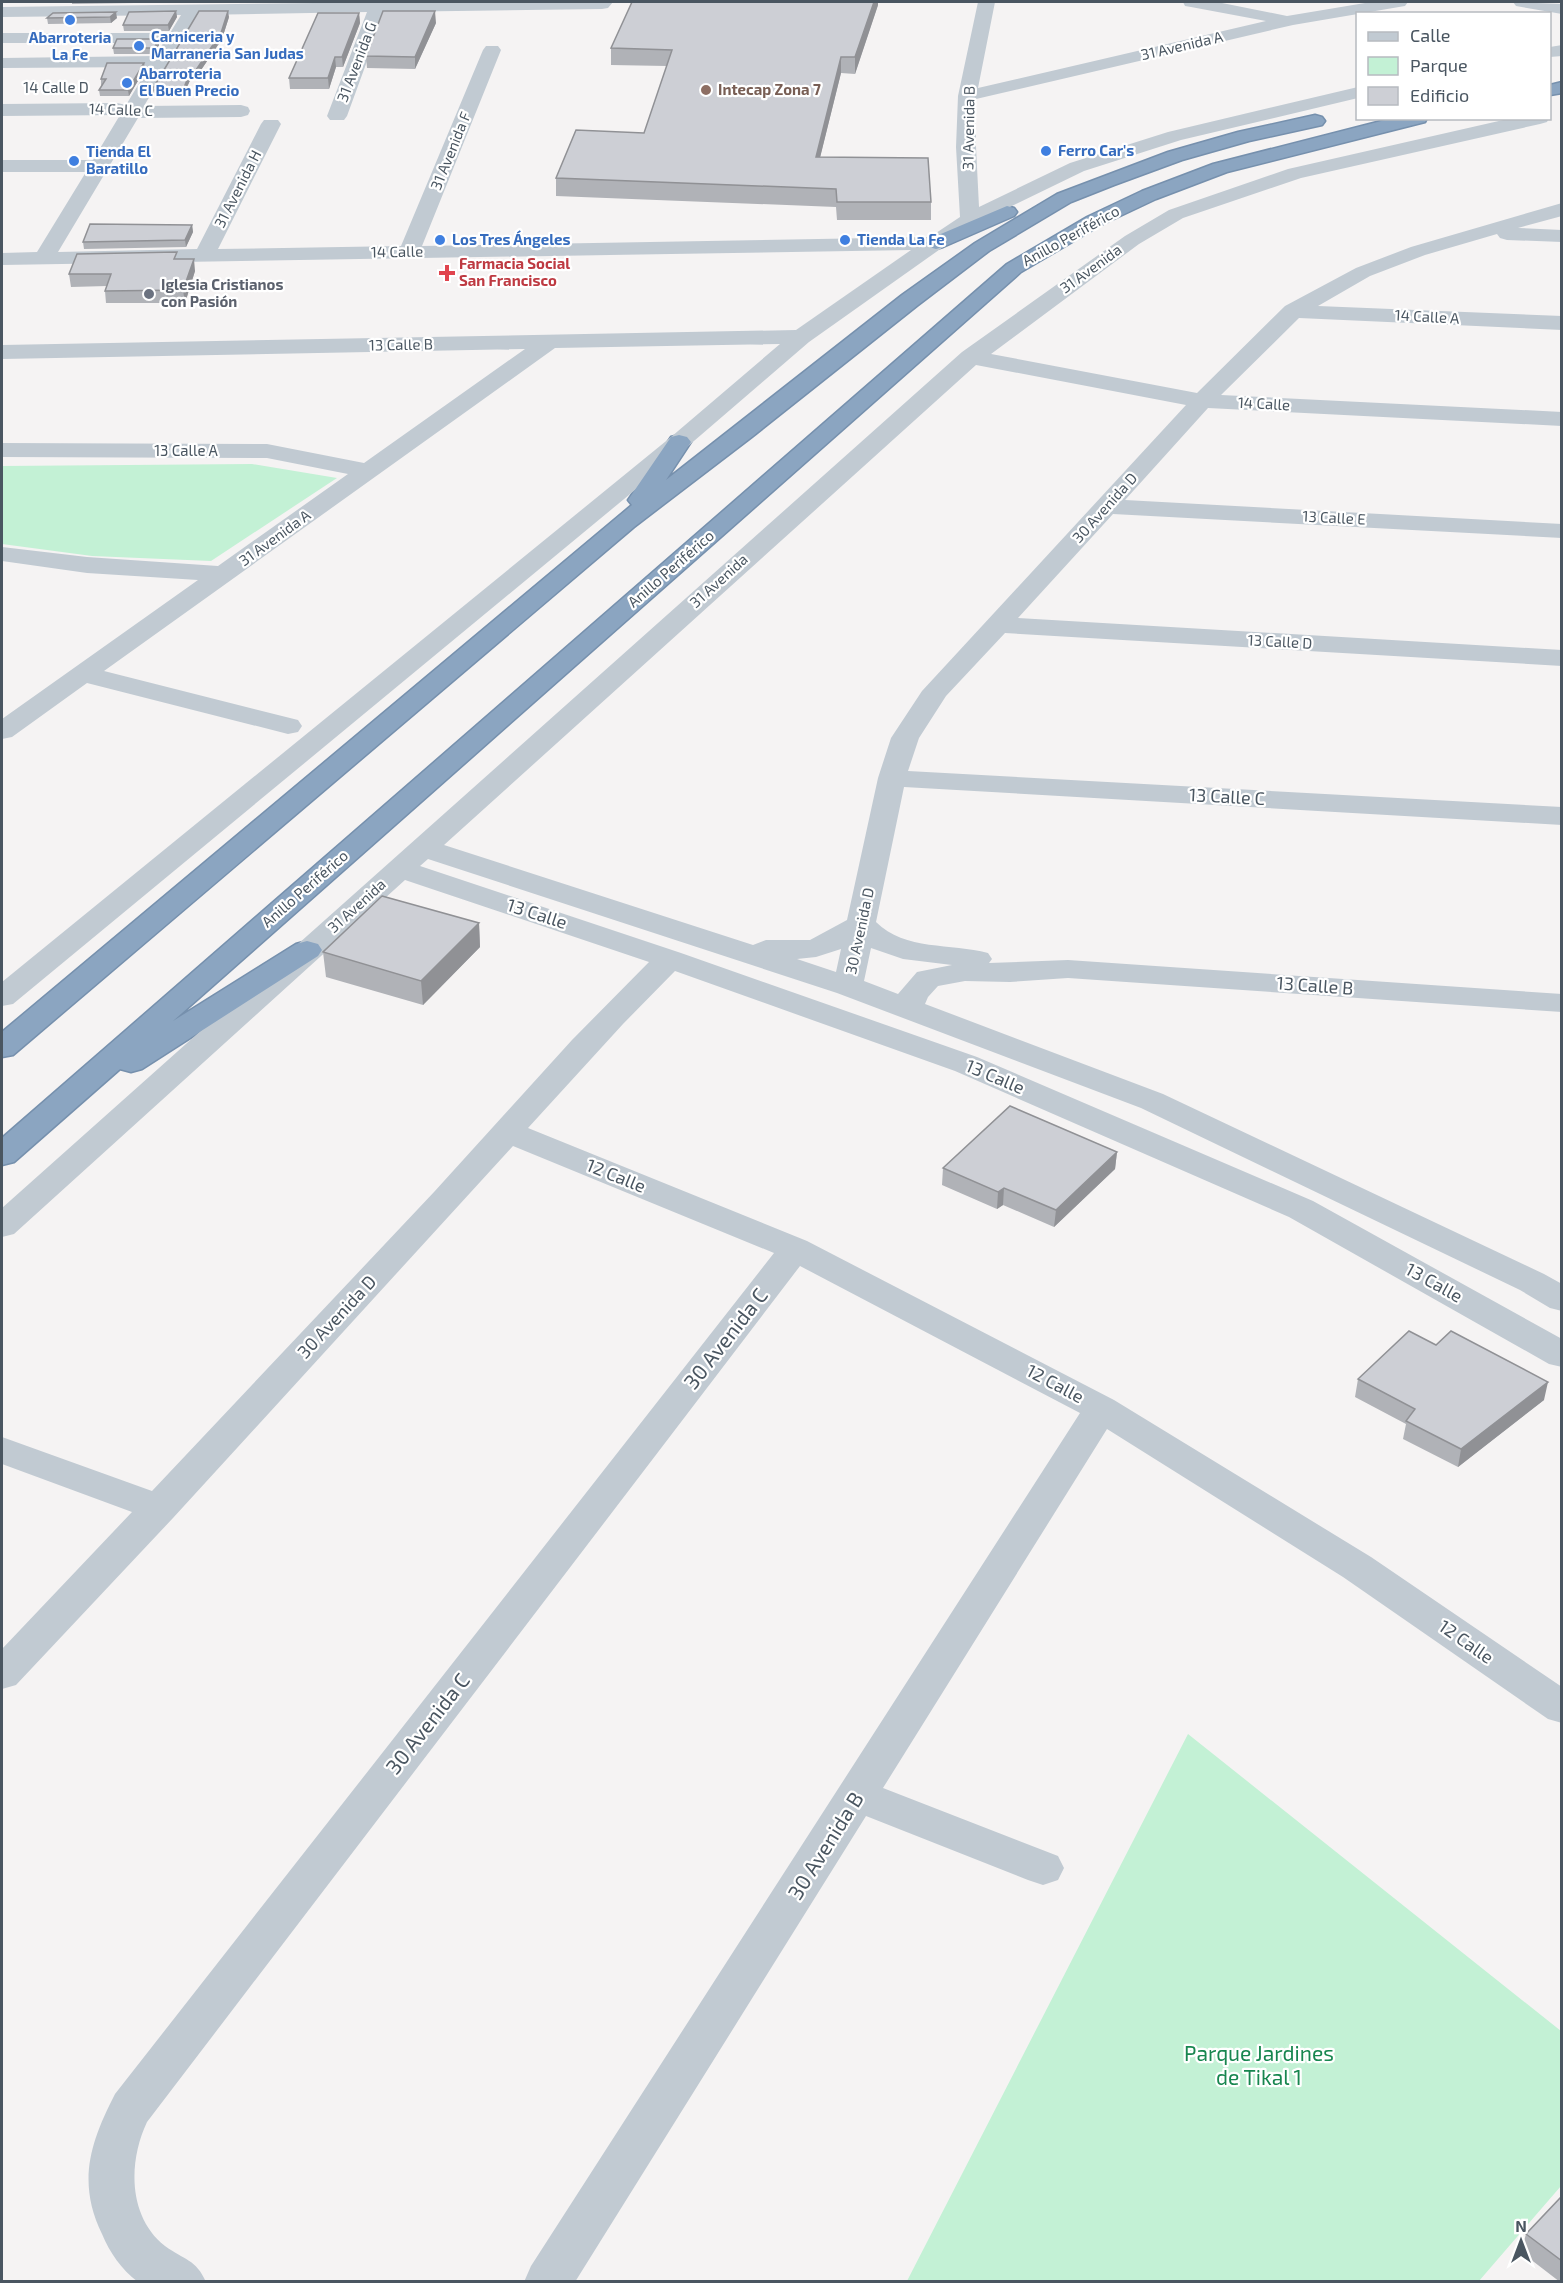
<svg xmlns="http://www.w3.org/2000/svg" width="1563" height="2283" viewBox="0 0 1563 2283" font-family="'Exo 2',sans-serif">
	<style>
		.green { fill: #c3f1d5 }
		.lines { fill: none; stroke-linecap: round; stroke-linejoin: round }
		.highway-casing { stroke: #7690ad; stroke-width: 3 }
		.minor { fill: #c1cad2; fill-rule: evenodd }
		.highway { fill: #8ba5c1; fill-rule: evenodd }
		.wall { fill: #b0b2b7 }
		.shaded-wall { fill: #909195 }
		.building { fill: #cdcfd5; stroke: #909195; stroke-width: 1.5 }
		.shop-dot { fill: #3f7fe0; stroke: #fff; stroke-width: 2 }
		.education-dot { fill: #8d6e63; stroke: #fff; stroke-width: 2 }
		.health-dot { fill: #e0444e; stroke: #fff; stroke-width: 2 }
		.worship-dot { fill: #6b7280; stroke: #fff; stroke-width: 2 }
		.labels { text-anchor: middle; stroke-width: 4.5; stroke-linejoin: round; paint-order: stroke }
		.far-shop-label { font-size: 15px; font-weight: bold; fill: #366cbe; stroke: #fff; text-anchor: start }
		.far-street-label { font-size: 15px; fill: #4a5661; stroke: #fff }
		.far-education-label { font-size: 15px; font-weight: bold; fill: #785e54; stroke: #fff; text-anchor: start }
		.far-health-label { font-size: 15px; font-weight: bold; fill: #be3a42; stroke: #fff; text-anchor: start }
		.far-worship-label { font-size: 15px; font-weight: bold; fill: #5b616d; stroke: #fff; text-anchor: start }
		.street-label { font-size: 18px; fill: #4a5661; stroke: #fff }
		.near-street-label { font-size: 21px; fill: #4a5661; stroke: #fff }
		.near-park-label { font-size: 21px; fill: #17864f; stroke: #fff }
	</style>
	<rect width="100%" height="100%" fill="#f5f3f3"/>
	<path class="green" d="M252 464 337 478 211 561 92 556 2 544V466Z
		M1188 1734 1561 2031V2186L1479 2281H907Z"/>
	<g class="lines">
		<g class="highway-casing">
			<path id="highway" d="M1562 82V93L1550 95V85Z
				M1315 115 1322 117 1325 121 1322 125 1249 141 1182 160 1114 185 1071 202 989 251 918 305 753 436 634 527 13 1055 2 1057V1032L632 505 628 500 671 437 679 435 687 437 691 442 666 480 902 295 975 243 1057 194 1168 152 1238 132Z
				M1393 118H1427L1425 122 1227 172 1156 199 1101 225 1021 272 173 1021 296 944 307 941 318 944 322 950 318 956 142 1069 131 1072 120 1069 14 1162 2 1165V1138L1007 264 1087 217 1142 191 1213 164Z
				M1007 206 1014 208 1017 212 1014 216 943 247 936 249 929 247 926 243 929 239Z"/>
		</g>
		<path class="minor" d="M395 2H613L608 8 602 9 385 12 347 116 344 120H330L327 116 367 12 198 15 144 106 241 105 248 107 250 111 248 115 241 117 138 118 58 252 197 249 261 124 264 120H278L281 124 218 249 401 246 483 50 486 46H498L501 50 422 246 930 237 960 217 956 147 958 96 978 2H995L978 88 1266 21 1191 7 1185 6 1183 2H1217L1287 16 1371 2H1408L1405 6 1399 7 1293 25 976 99V147L979 207 1070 163 1168 132 1358 87V98L1181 140 1084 171 977 223 809 342 687 447 13 1004 2 1006V982L671 437 780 344 555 348 104 671 298 720 302 726 298 732 288 734 87 683 12 737 2 739V719L198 580 87 573 2 561V547L87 557 218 566 348 474 267 458 2 457V443L267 444 364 463 525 349 2 359V345L796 330 911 250 2 265V253L37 252 86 172H2V160H93L120 115 2 116V104L117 103 126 105 149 67 2 68V58L156 56 163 43H2V33H170L181 15 2 17V7Z
			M1513 2 1562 4V14L1516 6Z
			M1562 45V56L1550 57V47Z
			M1512 118H1549L1547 122 1540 124 1301 178 1183 218 1139 244 991 354 1197 393 1285 306 1356 268 1411 247 1562 203V216L1518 228 1562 230V242L1507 240 1500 238 1497 234 1425 255 1370 276 1318 306 1562 316V330L1299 318 1221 395 1562 412V426L1208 408 1125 500 1562 524V538L1113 514 1018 618 1562 650V666L1005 633 946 696 919 738 908 771 1562 807V825L904 787 876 922C905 951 951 943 988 953L992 959 989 963 1068 960 1562 994V1012L1068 978 1010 982 965 981 938 986 928 997 925 1004 1163 1094 1544 1274 1562 1284V1311L1550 1308 1520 1290 1141 1108 837 993 428 859 420 866 681 953 977 1057 1313 1201 1562 1339V1367L1549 1364 1289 1217 955 1071 675 971 623 1024 528 1128 807 1241 1114 1400 1371 1557 1562 1687V1723L1548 1719 1343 1577 1107 1429 883 1788 1058 1856 1064 1868 1058 1880 1043 1885 1028 1880 866 1816 575 2282H524L531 2266 1080 1413 800 1266 147 2122C128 2162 128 2217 165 2246 184 2260 196 2259 206 2282H138C121 2269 110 2253 102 2234 77 2182 90 2143 115 2094L774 1253 513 1146 173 1518 16 1685 2 1689V1649L132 1512 2 1464V1437L152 1491 434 1192 572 1040 649 962 405 880 14 1234 2 1237V1208L962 352 1125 236 1169 210 1288 169ZM976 365 1186 405 922 691 891 738 878 778 847 920 810 940H766L753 945 444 845ZM871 948 903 959 952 965 917 972 898 994 864 981ZM841 949 836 972 797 959 816 957Z"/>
		<use href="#highway" class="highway"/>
	</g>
	<path class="wall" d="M72 2H233L136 3 135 2 134 3 72 4Z
		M878 5 855 74 841 73 820 157 931 202V220H837L836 207 556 196V178L644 133 667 66 611 65V48Z
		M176 11 177 17 169 31H124L123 25Z
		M53 13 117 18 111 23 48 24 47 18Z
		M359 13 360 23 343 67H336L329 89H290L289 78Z
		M229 17 222 39 197 76H192L183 96H152V90Z
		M436 23 415 69 367 68 366 56Z
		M159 39V45L155 54H114L113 48Z
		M144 63 145 69 129 96H100L99 90 102 85H101V79Z
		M192 225 193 232 186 247 84 249 83 242Z
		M177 259 195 271 185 303H106L105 291 107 286 71 287 69 274Z
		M479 923 480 947 423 1005 326 977 323 952Z
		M1117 1152 1115 1169 1054 1227 1003 1205 997 1209 942 1185 943 1168Z
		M1358 1379 1544 1400 1458 1467 1403 1439 1406 1424 1355 1397Z
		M1562 2196V2282H1560L1521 2252 1526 2234Z"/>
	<path class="shaded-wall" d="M874 2H878V5L855 74V57Z
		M176 11 177 17 169 31 168 25Z
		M228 11 229 17 222 39 197 76 196 70Z
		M435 11 436 23 415 69V57Z
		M116 12 117 18 111 23 110 17Z
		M359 13 360 23 343 67 342 57Z
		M159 39V45L155 54 154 48Z
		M335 57 336 67 329 89 328 78Z
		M841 57V73L816 174V157Z
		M144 63 145 69 129 96 128 90Z
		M191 70 192 76 183 96V90Z
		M192 225 193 232 186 247 185 240Z
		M194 259 195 271 185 303 183 290Z
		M479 923 480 947 423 1005 421 981Z
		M1117 1152 1115 1169 1054 1227 1056 1210Z
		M1004 1188 1003 1205 997 1209 998 1192Z
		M1548 1382 1544 1400 1458 1467 1461 1449Z"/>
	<path class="building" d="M632 2H874L855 57H841L816 157 928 158 931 202H837L836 189 556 178 576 130 644 133 672 50 611 48Z
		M176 11 168 25H123L129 12Z
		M199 11H228L221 33 196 70H191L183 90H152Z
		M383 11H435L415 57 366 56Z
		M116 12 110 17 47 18 53 13Z
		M318 13H359L342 57H335L328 78H289Z
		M117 39H159L154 48H113Z
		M107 63H144L128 90H99L106 79H101Z
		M90 224 192 225 185 240 83 242Z
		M177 252 174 259H194L183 290 105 291 111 274H69L77 254Z
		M382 896 479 923 421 981 323 952Z
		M1010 1106 1117 1152 1056 1210 1004 1188 998 1192 943 1168Z
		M1409 1331 1436 1345 1451 1331 1548 1382 1461 1449 1406 1421 1415 1409 1358 1379Z
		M1562 2196V2261L1526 2234Z"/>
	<g class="shop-dot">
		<circle cx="70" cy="20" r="6"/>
		<circle cx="139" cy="46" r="6"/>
		<circle cx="127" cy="83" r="6"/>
		<circle cx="1046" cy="151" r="6"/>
		<circle cx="74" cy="161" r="6"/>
		<circle cx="440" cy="240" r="6"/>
		<circle cx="845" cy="240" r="6"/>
	</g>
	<circle class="education-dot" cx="706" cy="90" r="6"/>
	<path class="health-dot" d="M444 264h6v6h6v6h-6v6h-6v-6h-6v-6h6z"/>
	<circle class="worship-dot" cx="149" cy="294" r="6"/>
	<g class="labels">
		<g class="far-shop-label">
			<text x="151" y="42">Carniceria y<tspan x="151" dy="17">Marraneria San Judas</tspan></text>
			<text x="70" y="43" text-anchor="middle">Abarroteria<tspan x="70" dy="17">La Fe</tspan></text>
			<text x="139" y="79">Abarroteria<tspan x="139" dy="17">El Buen Precio</tspan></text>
			<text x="1058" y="156">Ferro Car's</text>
			<text x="86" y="157">Tienda El<tspan x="86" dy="17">Baratillo</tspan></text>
			<text x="452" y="245">Los Tres Ángeles</text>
			<text x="857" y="245">Tienda La Fe</text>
		</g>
		<g class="far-street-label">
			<text transform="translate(1182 46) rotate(-13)" y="5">31 Avenida A</text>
			<text transform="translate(357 62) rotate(-69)" y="5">31 Avenida G</text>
			<text x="56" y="93">14 Calle D</text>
			<text transform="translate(121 110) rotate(2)" y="5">14 Calle C</text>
			<text transform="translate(969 128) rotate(-89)" y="5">31 Avenida B</text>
			<text transform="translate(451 151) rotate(-68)" y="5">31 Avenida F</text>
			<text transform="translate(238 189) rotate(-63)" y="5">31 Avenida H</text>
			<text transform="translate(1071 236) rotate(-29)" y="5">Anillo Periférico</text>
			<text transform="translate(397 252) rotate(-1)" y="5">14 Calle</text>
			<text transform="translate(1091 269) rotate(-36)" y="5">31 Avenida</text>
			<text transform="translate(1427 317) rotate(3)" y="5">14 Calle A</text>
			<text transform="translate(401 345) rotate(-1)" y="5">13 Calle B</text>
			<text transform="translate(1264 404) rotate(3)" y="5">14 Calle</text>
			<text x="186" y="456">13 Calle A</text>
			<text transform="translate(1105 508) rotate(-48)" y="5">30 Avenida D</text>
			<text transform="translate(1334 518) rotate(3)" y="5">13 Calle E</text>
			<text transform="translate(275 538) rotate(-36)" y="5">31 Avenida A</text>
			<text transform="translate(671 569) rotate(-41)" y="5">Anillo Periférico</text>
			<text transform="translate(719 581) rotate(-42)" y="5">31 Avenida</text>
			<text transform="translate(1280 642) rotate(3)" y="5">13 Calle D</text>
			<text transform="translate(305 889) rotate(-41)" y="5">Anillo Periférico</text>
			<text transform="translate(357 906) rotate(-42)" y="5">31 Avenida</text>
			<text transform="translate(860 931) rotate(-78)" y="5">30 Avenida D</text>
		</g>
		<g class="far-education-label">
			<text x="718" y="95">Intecap Zona 7</text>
		</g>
		<g class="far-health-label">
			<text x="459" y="269">Farmacia Social<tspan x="459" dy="17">San Francisco</tspan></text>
		</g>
		<g class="far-worship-label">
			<text x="161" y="290">Iglesia Cristianos<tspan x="161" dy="17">con Pasión</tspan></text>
		</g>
		<g class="street-label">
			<text transform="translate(1227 797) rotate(3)" y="6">13 Calle C</text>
			<text transform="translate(537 914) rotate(18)" y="6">13 Calle</text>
			<text transform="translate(1315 986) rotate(4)" y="6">13 Calle B</text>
			<text transform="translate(995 1077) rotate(23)" y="6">13 Calle</text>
			<text transform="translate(616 1176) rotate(22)" y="6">12 Calle</text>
			<text transform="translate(1434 1283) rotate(29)" y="6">13 Calle</text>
			<text transform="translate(337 1317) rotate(-47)" y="6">30 Avenida D</text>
			<text transform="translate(1055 1384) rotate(28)" y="6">12 Calle</text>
			<text transform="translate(1466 1642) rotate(35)" y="6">12 Calle</text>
		</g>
		<g class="near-street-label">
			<text transform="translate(726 1339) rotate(-52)" y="7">30 Avenida C</text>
			<text transform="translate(428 1724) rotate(-52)" y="7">30 Avenida C</text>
			<text transform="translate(826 1846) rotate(-58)" y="7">30 Avenida B</text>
		</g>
		<g class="near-park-label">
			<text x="1259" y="2061">Parque Jardines<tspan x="1259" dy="24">de Tikal 1</tspan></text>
		</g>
	</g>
	<rect width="1563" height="2283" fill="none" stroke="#4a5661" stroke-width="6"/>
	<rect x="1356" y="12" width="195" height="108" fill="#ffffff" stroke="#b7bbc0" stroke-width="1.5"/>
	<rect x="1368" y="32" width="30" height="9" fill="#c1cad2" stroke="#b7bbc0" stroke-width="1.5"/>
	<text x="1410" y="42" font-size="18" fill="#4a5661">Calle</text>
	<rect x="1368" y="57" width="30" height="18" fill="#c3f1d5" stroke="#b7bbc0" stroke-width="1.5"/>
	<text x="1410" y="72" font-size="18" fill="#4a5661">Parque</text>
	<rect x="1368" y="87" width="30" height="18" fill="#cdcfd5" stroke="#b7bbc0" stroke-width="1.5"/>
	<text x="1410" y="102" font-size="18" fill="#4a5661">Edificio</text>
	<g transform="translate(1521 2241)" stroke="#ffffff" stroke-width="4.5" paint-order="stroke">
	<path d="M0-4.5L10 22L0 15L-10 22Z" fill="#4a5661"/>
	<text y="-9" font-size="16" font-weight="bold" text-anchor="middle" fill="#4a5661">N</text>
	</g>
</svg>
